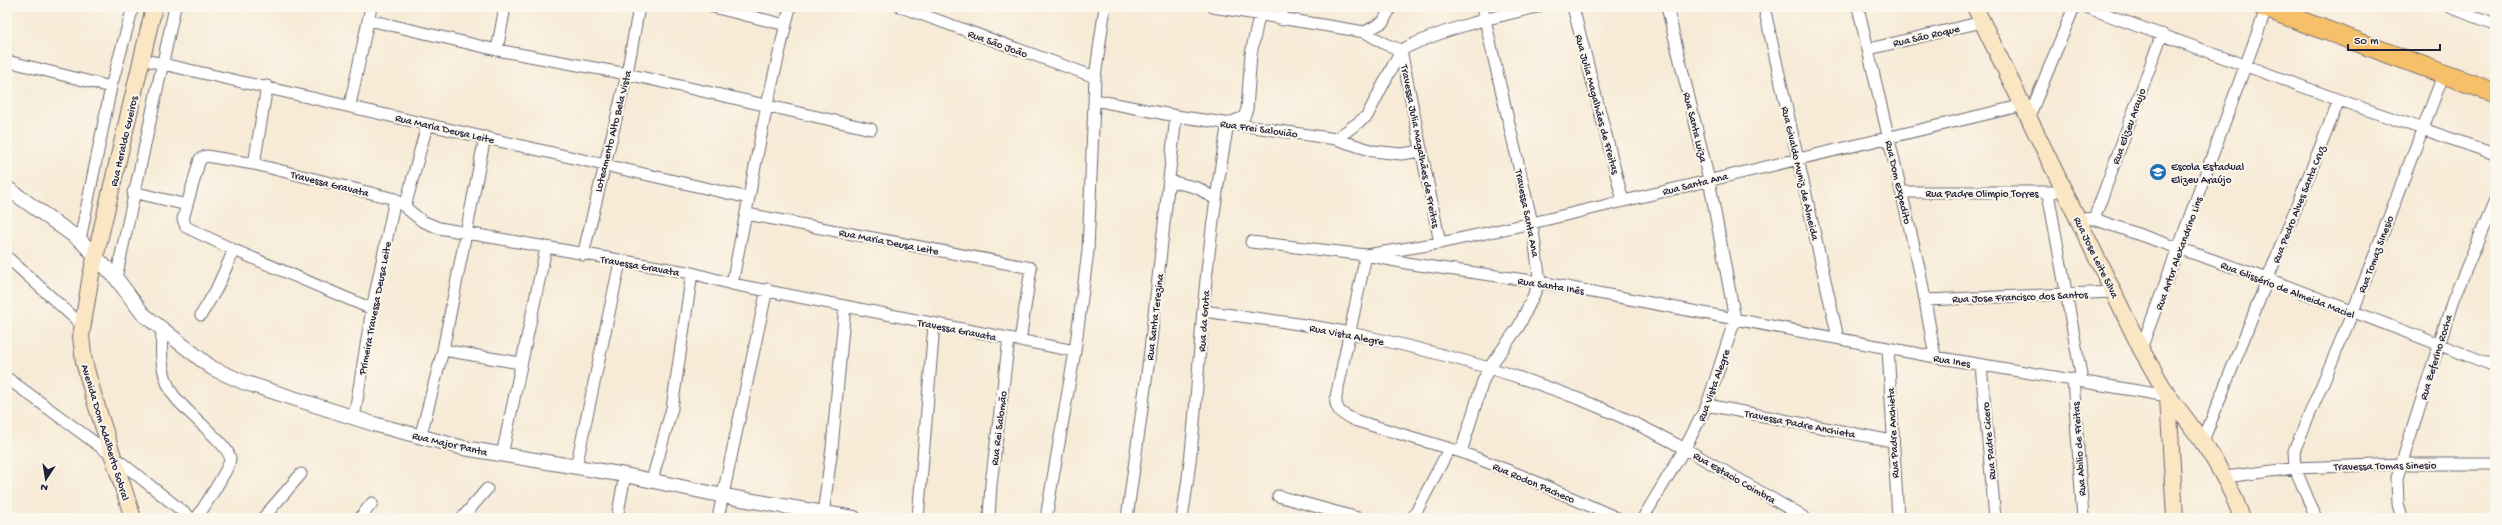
<svg xmlns="http://www.w3.org/2000/svg" width="2502" height="525" viewBox="0 0 2502 525" font-family="'Gochi Hand',sans-serif">
	<style>
		.lines { fill: none; stroke-linecap: round; stroke-linejoin: round }
		.minor-casing { stroke: #6d6871; stroke-width: 13 }
		.tertiary-casing { stroke: #6d6871; stroke-width: 16 }
		.secondary-casing { stroke: #6d6871; stroke-width: 18 }
		.trunk-casing { stroke: #6d6871; stroke-width: 21 }
		.minor { stroke: #fff; stroke-width: 11 }
		.tertiary { stroke: #fff; stroke-width: 14 }
		.secondary { stroke: #fbe6c4; stroke-width: 16 }
		.trunk { stroke: #f6c06b; stroke-width: 19 }
		.labels { text-anchor: middle; stroke-width: 4; stroke-linejoin: round; paint-order: stroke }
		.street-label { font-size: 11px; fill: #22223b; stroke: #fbf7ec }
		.poi-label { font-size: 11px; fill: #22223b; stroke: #fbf7ec; text-anchor: start }
	</style>
	<rect width="100%" height="100%" fill="#fbf7ec"/>
	<filter id="ink" filterUnits="userSpaceOnUse"><feTurbulence type="fractalNoise" baseFrequency=".025" numOctaves="2"/><feDisplacementMap in="SourceGraphic" scale="8" xChannelSelector="R" yChannelSelector="G"/><feConvolveMatrix kernelMatrix="1 2 1 2 8 2 1 2 1" color-interpolation-filters="sRGB"/></filter>
	<filter id="wash" filterUnits="userSpaceOnUse"><feTurbulence type="fractalNoise" baseFrequency=".012" numOctaves="4" result="noise"/><feDisplacementMap in="SourceGraphic" scale="16" xChannelSelector="R" yChannelSelector="G"/><feGaussianBlur stdDeviation="0.9" result="paint"/><feColorMatrix in="noise" values="0 0 0 0 0 0 0 0 0 0 0 0 0 0 0 0 0 1.4 0 .05"/><feComposite in="paint" operator="in"/></filter>
	<g filter="url(#wash)">
		<rect width="100%" height="100%" fill="#f7ead6"/>
	</g>
	<g filter="url(#ink)">
		<g class="lines">
			<g class="minor-casing">
				<path id="minor" d="M713 7 786 25
					M901 7 1095 77
					M1213 7 1365 32 1385 44 1401 50
					M1573 7 1623 201
					M1764 7 1838 338
					M1858 7 1920 272 1935 357
					M2086 7 2339 100 2495 154
					M2449 7 2495 24
					M369 20 497 50 627 74 871 129
					M1282 20V7
					M1365 32 1383 22 1391 7
					M1869 49 1982 22
					M497 50 505 7
					M1401 50 1440 243
					M1401 50C1445 28 1491 18 1537 7
					M141 59 749 198
					M7 61 111 87
					M1095 100 1176 116 1336 139 1373 151 1401 154 1422 151
					M350 105 371 7
					M2029 117 2074 7
					M1229 123 1244 117 1247 109 1251 54 1259 16
					M1336 139 1367 116 1401 50
					M254 164 267 86
					M1170 181 1198 188 1215 199
					M133 192 187 205
					M1901 192H2054
					M2048 193 2082 380
					M405 207 427 125
					M747 214 1031 268 1020 341
					M2079 218 2094 219 2268 279 2495 366
					M2094 219 2162 34
					M80 240 111 87 133 7
					M1251 242 1366 255 1412 264 1540 282 1935 357 2168 396
					M583 255 627 74 639 7
					M7 257 82 325
					M116 278 175 7
					M732 284 767 105 790 7
					M1926 300 2113 292
					M372 309 234 250 186 227 183 219 200 159 206 156 254 164 395 199 422 221 439 228 692 273 732 284 1075 351
					M1203 311C1252 318 1302 323 1350 333 1435 351 1521 374 1601 408 1672 438 1738 479 1805 518
					M201 315 216 290 234 250
					M162 329C161 351 160 371 171 391 179 408 231 445 230 459 229 470 204 506 197 518
					M1888 349 1898 518
					M2141 349 2267 7
					M443 350 520 363
					M1981 365 1995 518
					M7 378 113 456 191 518
					M2073 379 2083 518
					M1707 405 1892 441
					M354 418 372 309 395 199
					M420 438 443 350 485 137
					M2203 441 2339 100
					M1461 452 1483 381 1489 368 1519 326 1540 282 1532 223 1482 7
					M502 455 546 248
					M576 467 620 262
					M2225 477 2295 468 2402 464H2495
					M652 480 672 408 692 273
					M1278 496 1358 518
					M823 514 832 448 845 306
					M263 518 301 474
					M360 518 372 503
					M462 518 487 489
					M617 518 625 475
					M718 518 767 289
					M918 518 934 325
					M989 518 991 484 1009 339
					M1046 518 1075 351 1088 251 1095 77 1105 7
					M1127 518 1149 359 1176 116
					M1182 518C1194 447 1197 381 1203 310 1209 247 1217 185 1228 123
					M1413 518 1449 449
					M1617 518 1520 475 1461 452 1357 421C1346 416 1334 412 1336 397L1366 255 1440 243 1532 223 2024 105
					M1643 518 1685 448 1707 405 1735 319 1709 180 1667 7
					M2316 518 2295 468 2294 451 2352 314 2444 73
					M2402 518 2398 504 2397 478 2453 300 2495 200"/>
			</g>
			<g class="tertiary-casing">
				<path id="tertiary" d="M7 188 80 240 116 278 143 314 212 368 243 382 377 425 464 448 625 475 724 496 854 518"/>
			</g>
			<g class="secondary-casing">
				<path id="secondary" d="M1975 7 2141 349 2168 396 2175 518
					M2169 397C2199 435 2226 472 2242 518
					M133 518 95 401 84 362 81 336 91 275 154 7"/>
			</g>
			<g class="trunk-casing">
				<path id="trunk" d="M2263 7 2495 93"/>
			</g>
			<use href="#minor" class="minor"/>
			<use href="#tertiary" class="tertiary"/>
			<use href="#secondary" class="secondary"/>
			<use href="#trunk" class="trunk"/>
		</g>
	</g>
	<defs>
		<g id="school-disc" transform="scale(0.9)"><circle r="9.5" fill="#1f6fb2" stroke="#fbf7ec"/><path d="M0-5L7-2L0 1L-7-2ZM-4 1L0 2.5L4 1V4Q0 6-4 4Z" fill="#fff"/></g>
	</defs>
	<g fill-rule="evenodd">
		<use href="#school-disc" x="2158" y="172"/>
	</g>
	<g class="labels">
		<g class="street-label">
			<text transform="translate(1926 35) rotate(-13)" y="4">Rua São Roque</text>
			<text transform="translate(998 43) rotate(20)" y="4">Rua São João</text>
			<text transform="translate(1598 104) rotate(75)" y="4">Rua Julia Magalhães de Freitas</text>
			<text transform="translate(2128 126) rotate(-70)" y="4">Rua Elizeu Araujo</text>
			<text transform="translate(1696 127) rotate(76)" y="4">Rua Santa Luiza</text>
			<text transform="translate(445 128) rotate(13)" y="4">Rua Maria Deusa Leite</text>
			<text transform="translate(1259 128) rotate(8)" y="4">Rua Frei Salovião</text>
			<text transform="translate(612 131) rotate(-76)" y="4">Loteamento Alto Bela Vista</text>
			<text transform="translate(123 141) rotate(-77)" y="4">Rua Heraldo Gueiros</text>
			<text transform="translate(1421 146) rotate(79)" y="4">Travessa Julia Magalhães de Freitas</text>
			<text transform="translate(1801 173) rotate(77)" y="4">Rua Givaldo Muniz de Almeida</text>
			<text transform="translate(1899 182) rotate(77)" y="4">Rua Dom Expedito</text>
			<text transform="translate(330 183) rotate(14)" y="4">Travessa Gravata</text>
			<text transform="translate(1695 183) rotate(-14)" y="4">Rua Santa Ana</text>
			<text x="1982" y="197">Rua Padre Olimpio Torres</text>
			<text transform="translate(2298 204) rotate(-68)" y="4">Rua Pedro Alves Santa Cruz</text>
			<text transform="translate(1528 213) rotate(79)" y="4">Travessa Santa Ana</text>
			<text transform="translate(889 241) rotate(11)" y="4">Rua Maria Deusa Leite</text>
			<text transform="translate(2178 253) rotate(-70)" y="4">Rua Artur Alexandrino Lins</text>
			<text transform="translate(2375 254) rotate(-69)" y="4">Rua Tomaz SInesio</text>
			<text transform="translate(2097 257) rotate(64)" y="4">Rua Jose Leite Silva</text>
			<text transform="translate(640 265) rotate(10)" y="4">Travessa Gravata</text>
			<text transform="translate(1551 285) rotate(9)" y="4">Rua Santa Inês</text>
			<text transform="translate(2288 289) rotate(21)" y="4">Rua Glissério de Almeida Maciel</text>
			<text transform="translate(2020 296) rotate(-2)" y="4">Rua Jose Francisco dos Santos</text>
			<text transform="translate(374 308) rotate(-79)" y="4">Primeira Travessa Deusa Leite</text>
			<text transform="translate(1154 317) rotate(-83)" y="4">Rua Santa Terezina</text>
			<text transform="translate(1203 321) rotate(-86)" y="4">Rua da Gruta</text>
			<text transform="translate(957 329) rotate(11)" y="4">Travessa Gravata</text>
			<text transform="translate(1347 334) rotate(11)" y="4">Rua Vista Alegre</text>
			<text transform="translate(2435 357) rotate(-73)" y="4">Rua Zeferino Rocha</text>
			<text transform="translate(1952 360) rotate(9)" y="4">Rua Ines</text>
			<text transform="translate(1713 385) rotate(-70)" y="4">Rua Vista Alegre</text>
			<text transform="translate(1800 423) rotate(11)" y="4">Travessa Padre Anchieta</text>
			<text transform="translate(998 428) rotate(-83)" y="4">Rua Rei Salomão</text>
			<text transform="translate(106 432) rotate(73)" y="4">Avenida Dom Adalberto Sobral</text>
			<text transform="translate(1892 433) rotate(-93)" y="4">Rua Padre Anchieta</text>
			<text transform="translate(1988 441) rotate(-95)" y="4">Rua Padre Cicero</text>
			<text transform="translate(450 443) rotate(13)" y="4">Rua Major Panta</text>
			<text transform="translate(2078 449) rotate(-94)" y="4">Rua Abilio de Freitas</text>
			<text transform="translate(2385 465) rotate(-1)" y="4">Travessa Tomas Sinesio</text>
			<text transform="translate(1735 477) rotate(30)" y="4">Rua Estacio Coimbra</text>
			<text transform="translate(1534 482) rotate(23)" y="4">Rua Rodon Pacheco</text>
		</g>
		<g class="poi-label">
			<text x="2171" y="170">Escola Estadual<tspan x="2171" dy="13">Elizeu Araújo</tspan></text>
		</g>
	</g>
	<rect width="2502" height="525" fill="none" stroke="#fbf7ec" stroke-width="24"/>
	<g transform="translate(46 479) rotate(192)" stroke="#fbf7ec" stroke-width="3" paint-order="stroke">
	<path d="M0-3L7 15L0 10L-7 15Z" fill="#22223b"/>
	<text y="-6" font-size="11" font-weight="bold" text-anchor="middle" fill="#22223b">N</text>
	</g>
	<path d="M2348 44v6h92v-6" fill="none" stroke="#22223b" stroke-width="2"/>
	<text x="2354" y="44" font-size="12" fill="#22223b" stroke="#fbf7ec" stroke-width="3" paint-order="stroke">50 m</text>
</svg>
